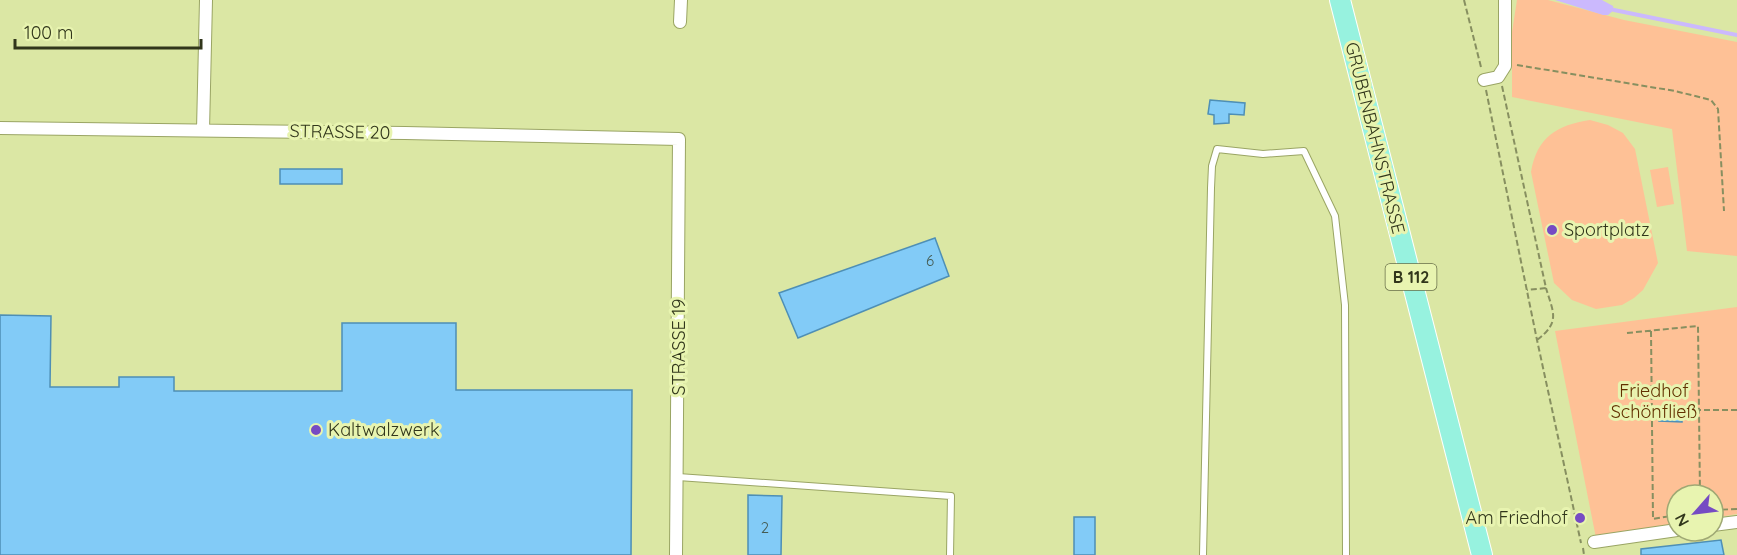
<svg xmlns="http://www.w3.org/2000/svg" width="1737" height="555" viewBox="0 0 1737 555" font-family="Quicksand,sans-serif">
	<style>
		.green { fill: #fec196 }
		.water { fill: #cbb9fd }
		.lines { fill: none; stroke-linecap: round; stroke-linejoin: round }
		.stream { stroke: #cbb9fd; stroke-width: 4 }
		.building { fill: #82cbf7; stroke: #4e8fb5; stroke-width: 1.5 }
		.lane-casing { stroke: #9aa564; stroke-width: 8 }
		.street-casing { stroke: #9aa564; stroke-width: 14 }
		.primary-casing { stroke: #fff; stroke-width: 22 }
		.path { stroke: #878f60; stroke-width: 2; stroke-dasharray: 6 3; stroke-linecap: butt }
		.lane { stroke: #fff; stroke-width: 6 }
		.street { stroke: #fff; stroke-width: 12 }
		.primary { stroke: #97f2df; stroke-width: 20 }
		.poi-dot { fill: #764bc3; stroke: #e8f4b0; stroke-width: 2 }
		.labels { text-anchor: middle; stroke-width: 6; stroke-linejoin: round; paint-order: stroke }
		.number-label { font-size: 15px; fill: #455b52 }
		.shield { fill: #e8f4b0; stroke: #686f48; stroke-width: 1.5 }
		.shield-label { font-size: 16px; font-weight: bold; fill: #31361b }
		.street-label { font-size: 18px; fill: #31361b; stroke: #e8f4b0 }
		.poi-label { font-size: 18px; fill: #31361b; stroke: #e8f4b0; text-anchor: start }
		.park-label { font-size: 18px; fill: #623000; stroke: #e8f4b0 }
	</style>
	<rect width="100%" height="100%" fill="#dbe7a4"/>
	<path class="green" d="M1517 0H1548L1624 20 1737 42V256L1687 251 1672 129 1512 97V32Z
		M1590 120 1608 125 1623 133 1635 149 1658 263 1643 290 1634 298 1622 305 1596 309 1572 300 1554 283 1531 172C1537 137 1557 125 1590 120Z
		M1668 167 1674 204 1657 207 1650 170Z
		M1737 307V514L1713 518V495H1677V524L1596 538 1555 331Z"/>
	<path class="water" d="M1555 0H1602L1613 6 1614 10 1608 15H1603Z"/>
	<g class="lines">
		<path class="stream" d="M1614 10 1737 35"/>
	</g>
	<path class="building" d="M1210 100 1245 103 1244 115 1229 114V123L1214 124V115L1208 114Z
		M280 169H342V184H280Z
		M935 238 949 276 798 338 779 293Z
		M0 315 51 316 50 387H119V377H174V391H342V323H456V390H632L631 555H0Z
		M1659 411H1682V422L1659 421Z
		M748 495 782 496 781 555H748Z
		M1074 517H1095V555H1074Z
		M1721 540 1724 555H1641V549Z"/>
	<g class="lines">
		<g class="lane-casing">
			<path id="lane" d="M678 477 951 496 950 555
				M1203 555 1211 188 1212 166 1217 149 1263 154 1304 151 1335 216 1345 305 1346 555"/>
		</g>
		<g class="street-casing">
			<path id="street" d="M680 22 681 0
				M1484 80 1498 77 1505 66V0
				M0 128 405 133 679 139 676 555
				M203 130 206 0
				M1713 525 1737 522
				M1594 542 1677 530"/>
		</g>
		<g class="primary-casing">
			<path id="primary" d="M1340 0 1482 555"/>
		</g>
		<path class="path" d="M1464 0 1481 67
			M1517 65 1675 91 1711 100 1718 109 1724 211
			M1502 86 1546 288 1527 290
			M1486 90 1537 340 1581 543
			M1651 331 1653 519 1677 515
			M1627 333 1698 326 1700 495
			M1537 340C1561 322 1553 312 1546 288
			M1651 410 1683 407 1688 410H1737
			M1713 510 1737 509
			M1583 548 1584 555"/>
		<use href="#lane" class="lane"/>
		<use href="#street" class="street"/>
		<use href="#primary" class="primary"/>
	</g>
	<g class="poi-dot">
		<circle cx="1552" cy="230" r="6"/>
		<circle cx="316" cy="430" r="6"/>
		<circle cx="1580" cy="518" r="6"/>
	</g>
	<g class="labels">
		<g class="number-label">
			<text x="930" y="266">6</text>
			<text x="765" y="533">2</text>
		</g>
		<rect class="shield" x="1385.5" y="264" width="51" height="26" rx="4.5"/>
		<g class="shield-label">
			<text x="1411" y="283">B 112</text>
		</g>
		<g class="street-label">
			<text transform="translate(340 132) rotate(1)" y="6">STRASSE 20</text>
			<text transform="translate(1375 138) rotate(76)" y="6">GRUBENBAHNSTRASSE</text>
			<text transform="translate(679 347) rotate(-90)" y="6">STRASSE 19</text>
		</g>
		<g class="poi-label">
			<text x="1564" y="236">Sportplatz</text>
			<text x="328" y="436">Kaltwalzwerk</text>
			<text x="1568" y="524" text-anchor="end">Am Friedhof</text>
		</g>
		<g class="park-label">
			<text x="1654" y="397">Friedhof<tspan x="1654" dy="21">Schönfließ</tspan></text>
		</g>
	</g>
	<g transform="translate(1695 513) rotate(242)"><circle r="28" fill="#e8f4b0" stroke="#9fa874" stroke-width="1.5"/>
	<path d="M0-4.5L10 22L0 15L-10 22Z" fill="#764bc3"/>
	<text y="-9" font-size="16" font-weight="bold" text-anchor="middle" fill="#31361b">N</text>
	</g>
	<path d="M15 39v9h186v-9" fill="none" stroke="#31361b" stroke-width="3"/>
	<text x="24" y="39" font-size="18" fill="#31361b" stroke="#e8f4b0" stroke-width="4.5" paint-order="stroke">100 m</text>
</svg>
